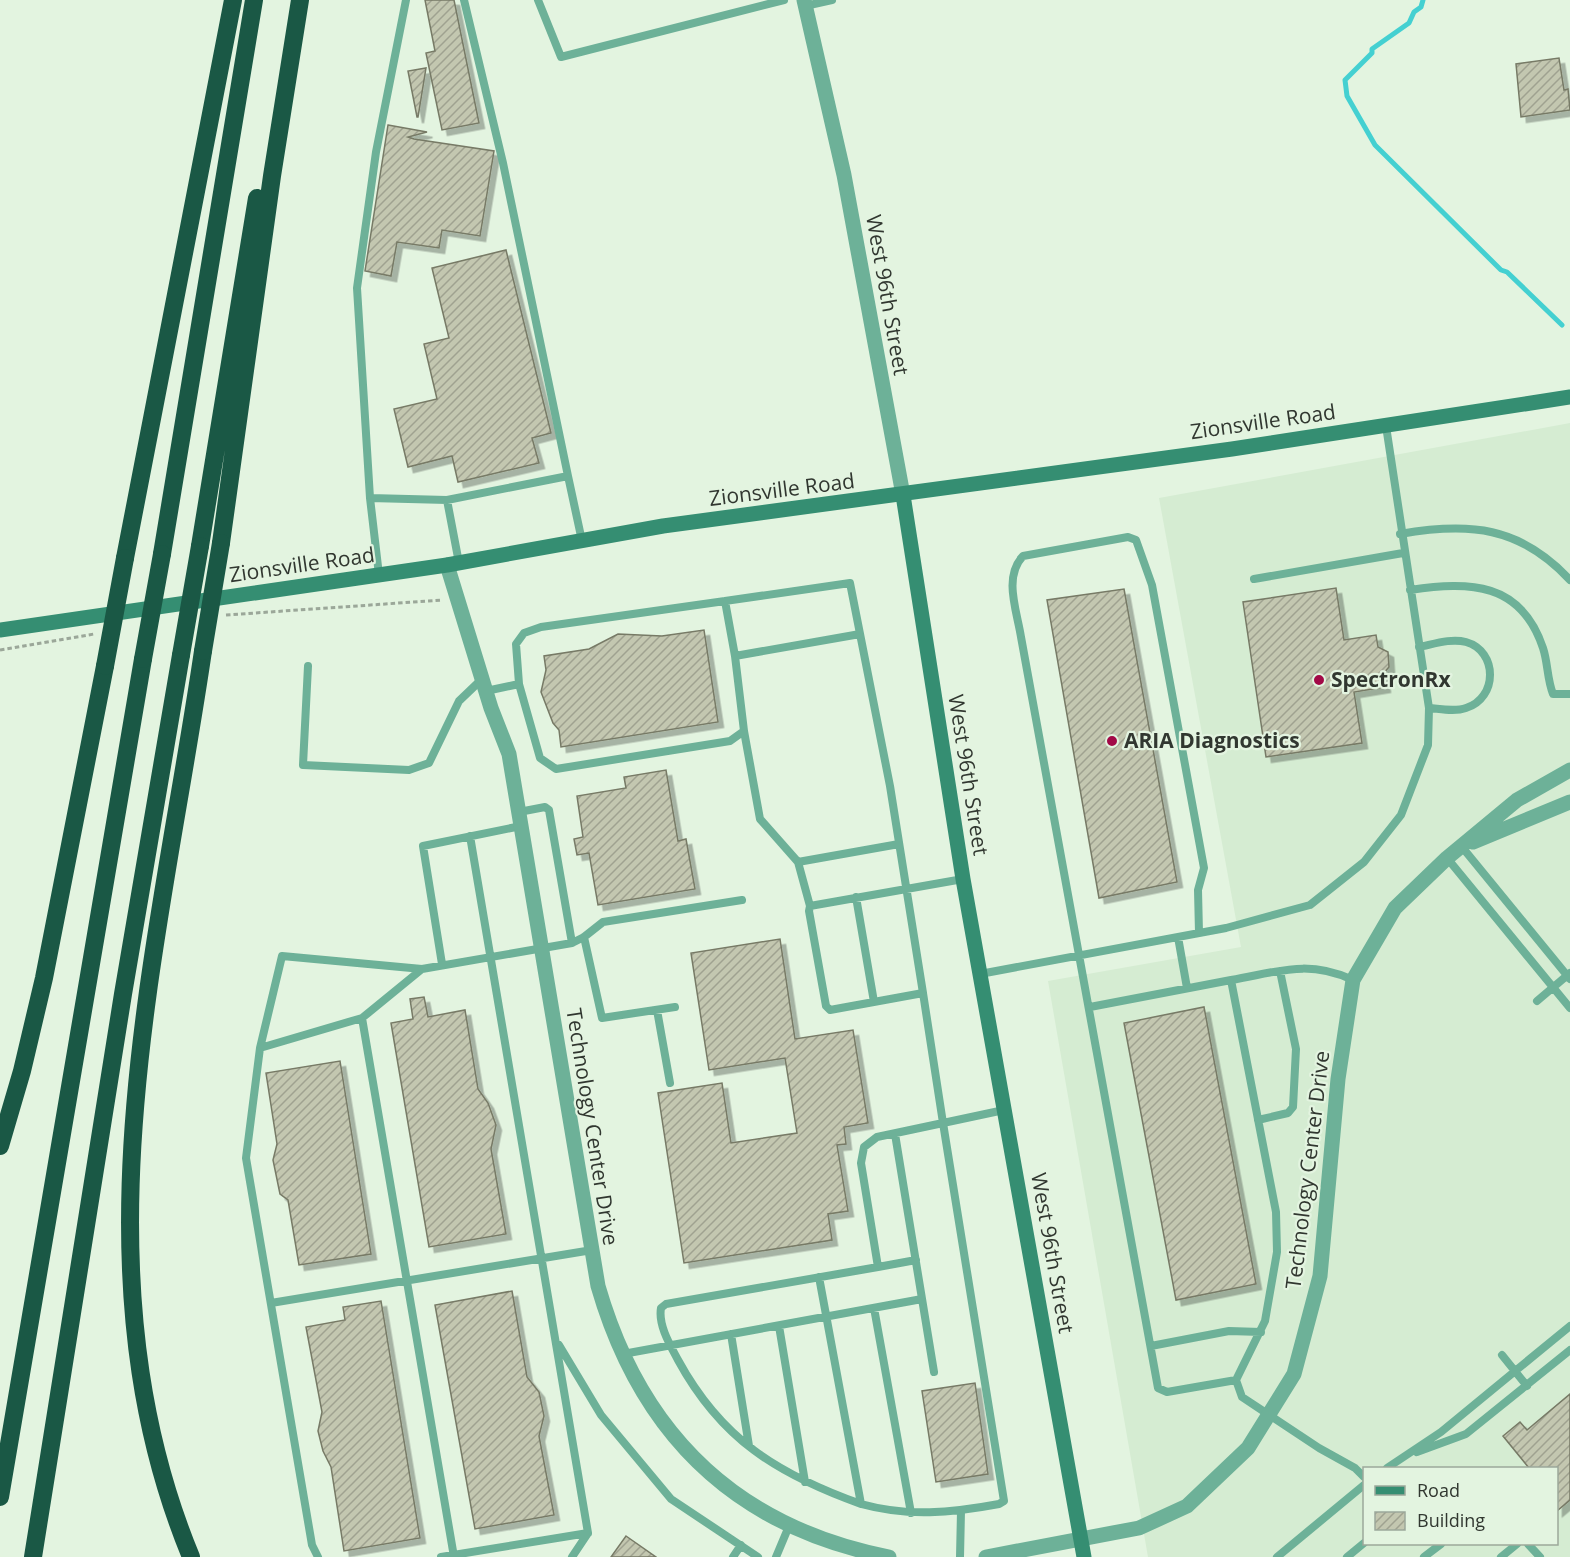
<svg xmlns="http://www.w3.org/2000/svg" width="1570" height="1557" viewBox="0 0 1570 1557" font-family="'Open Sans',sans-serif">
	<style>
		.built { fill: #d5ecd2; fill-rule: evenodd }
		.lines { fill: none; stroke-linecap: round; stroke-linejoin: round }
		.stream { stroke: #44d0d1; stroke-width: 5 }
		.building { fill: url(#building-hatch); stroke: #777a66; stroke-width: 1.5; filter: url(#shadow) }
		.path { stroke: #9ba799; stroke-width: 3; stroke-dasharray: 4.5 3; stroke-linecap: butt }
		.service { stroke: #6db198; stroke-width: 8 }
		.minor { stroke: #6db198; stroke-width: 15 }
		.tertiary { stroke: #6db198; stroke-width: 15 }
		.secondary { stroke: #358e72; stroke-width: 15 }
		.motorway { stroke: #1a5845; stroke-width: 18 }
		.motorway-bridge { stroke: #1a5845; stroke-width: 18 }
		.poi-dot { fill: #a20947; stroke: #e3f4e0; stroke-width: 2 }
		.labels { text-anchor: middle; stroke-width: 4.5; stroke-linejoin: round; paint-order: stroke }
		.street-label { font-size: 21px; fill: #313730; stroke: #e3f4e0 }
		.poi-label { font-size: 21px; font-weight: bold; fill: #313730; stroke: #e3f4e0; text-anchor: start }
	</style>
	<defs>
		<pattern id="building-hatch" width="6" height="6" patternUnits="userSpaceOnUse" patternTransform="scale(1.5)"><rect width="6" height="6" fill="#c3c7b0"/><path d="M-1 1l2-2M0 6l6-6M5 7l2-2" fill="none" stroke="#9fa290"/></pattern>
		<filter id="shadow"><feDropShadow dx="5.5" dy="5.5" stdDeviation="0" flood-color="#0004"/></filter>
	</defs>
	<rect width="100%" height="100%" fill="#e3f4e0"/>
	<path class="built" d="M1570 423V1557H1148L1048 981 1241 947 1159 498ZM1364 1468H1556V1544H1364Z"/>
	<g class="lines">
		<path class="stream" d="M1423 0 1421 7 1414 12 1409 23 1372 49V53L1345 80 1347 96 1375 145 1501 270 1507 272 1562 325"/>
	</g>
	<path class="building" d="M425 0H454L479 123 442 130 426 53 435 51Z
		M1559 58 1564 90 1568 89 1570 110 1521 117 1516 64Z
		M426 68 418 117H417L408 71Z
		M388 125 427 132 408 137 414 139 494 151 480 236 442 230 439 248 397 242 391 276 365 271Z
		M506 250 551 433 532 438 539 463 458 482 452 456 408 467 394 409 437 399 424 344 449 338 432 268Z
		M1336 588 1344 640 1376 635 1378 647 1388 652 1389 667 1383 674 1385 687 1354 692 1362 743 1266 757 1243 602Z
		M1124 589 1177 882 1099 898 1047 600Z
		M704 630 718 722 561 747 559 730 553 723 541 692 546 670 544 656 589 649 618 634 662 636Z
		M666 770 678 841 686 839 695 889 598 905 589 853 577 855 574 839 583 837 577 796 626 788 624 777Z
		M780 939 795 1039 853 1030 868 1123 844 1127 846 1144 837 1145 848 1211 828 1214 832 1240 684 1263 658 1093 722 1083 731 1143 797 1133 785 1058 709 1070 691 953Z
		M424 997 428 1017 465 1010 478 1089 488 1103 496 1125 491 1149 506 1234 429 1247 391 1023 413 1019 410 999Z
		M1204 1007 1256 1284 1176 1300 1124 1023Z
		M340 1061 371 1254 299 1265 288 1200 280 1194 273 1160 277 1144 266 1073Z
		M512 1291 527 1377 539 1392 544 1416 539 1436 554 1515 475 1529 435 1305Z
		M381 1301 420 1538 344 1551 331 1467 323 1451 318 1431 322 1412 306 1327 345 1320 343 1307Z
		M975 1383 988 1474 936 1482 922 1391Z
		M1570 1394V1500L1557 1511V1468H1529L1503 1436 1520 1422 1527 1430Z
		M626 1536 656 1557H611Z"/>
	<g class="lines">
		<path class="path" d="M226 615 443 600
			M0 650 94 634"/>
		<path class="service" d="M464 0 503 163 568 476
			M538 0 561 57 784 0
			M805 6 832 0
			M370 498 357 288 376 152 406 0
			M447 500 459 563
			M1400 534C1469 522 1520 526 1570 580
			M379 575 370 498 447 500 568 476 582 541
			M1254 579 1403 553
			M1410 590C1470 581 1521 582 1543 648 1548 663 1547 679 1553 694H1570
			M725 601 850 583 890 786 923 993
			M1419 647C1434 644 1451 638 1466 642 1498 651 1498 698 1466 708 1455 712 1441 709 1429 708
			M735 656 860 634
			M308 666 303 765 409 770 429 763 459 701 482 679
			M486 691 519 684 540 758 556 769 730 741 744 731 735 656 725 601 541 627 524 633 516 644 519 684
			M744 731 760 819 798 862 810 906
			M519 812 545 807 549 810 572 943
			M470 836 588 1533 572 1557
			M1462 847 1570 979
			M1447 858 1570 1008
			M798 862 899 844
			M856 897 874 1002
			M1199 933 1198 890 1204 868 1152 585 1136 540 1128 537 1023 556C1003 577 1017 611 1021 637L1158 1388 1167 1392 1236 1380
			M584 937 602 1018 675 1007
			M1178 937 1187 988
			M442 964 423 846 521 826
			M980 974 1226 928 1310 905 1364 862 1401 815 1428 745 1429 708 1386 426
			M1353 980C1307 959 1278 972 1231 980L1276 1212 1277 1252 1265 1321 1236 1380 1242 1397 1319 1448 1355 1468 1364 1477
			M1537 1001 1570 973
			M1090 1007 1231 980
			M657 1010 670 1083
			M362 1018 454 1557
			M260 1048 282 956 422 969
			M1258 1120 1288 1113 1293 1107 1296 1049 1280 971
			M895 1134 934 1372
			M878 1267 916 1260
			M819 1277 861 1504C777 1474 721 1439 678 1360 670 1345 658 1325 661 1308L666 1304 878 1267 861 1163 864 1147 877 1137 943 1123 923 993 830 1010 826 1006 809 911 810 906 963 879
			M271 1303 592 1250
			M874 1308 911 1513
			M779 1326 805 1482
			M731 1334 749 1446
			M559 1345 601 1415 671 1499 758 1557
			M1151 1346 1229 1331 1261 1332
			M623 1354 922 1299
			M1502 1355 1527 1386
			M1417 1452 1466 1434 1570 1350
			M1387 1468 1441 1432 1570 1326
			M861 1504C908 1517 951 1513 999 1504L1004 1501 943 1123 1004 1110
			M1528 1544 1540 1557
			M318 1557 312 1545 246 1158 260 1048 362 1018 422 969 572 943 584 937 603 922 742 900
			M441 1557 588 1533
			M733 1557 741 1545
			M776 1557 789 1526
			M960 1557 961 1511
			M1277 1557 1364 1485
			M1347 1557 1364 1543
			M1424 1557 1441 1544
			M1501 1557 1517 1544"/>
		<path class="minor" d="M447 565 491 708 509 754 598 1286C641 1435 736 1527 889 1557
			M1473 842 1570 802
			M986 1557 1139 1528 1187 1506 1248 1448 1294 1374 1320 1276 1338 1079 1353 980 1395 908 1447 858 1517 800 1570 770"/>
		<path class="tertiary" d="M804 0 844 175 903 495"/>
		<path class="secondary" d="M903 495 963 879 1084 1557
			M0 630 447 565 663 526 1232 449 1570 397"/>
		<path class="motorway" d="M221 543 272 176 300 0
			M200 546 257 198
			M162 554 254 0
			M125 558 233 0
			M0 1146 22 1071 44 978 105 666
			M0 1497 143 659
			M33 1557 123 994 181 655
			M191 1557C70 1264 159 950 203 651"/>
		<path class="motorway-bridge" d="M203 651 221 543
			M181 655 200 546
			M143 659 162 554
			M105 666 125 558"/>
	</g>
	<g class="poi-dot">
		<circle cx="1319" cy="680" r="6"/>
		<circle cx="1112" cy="741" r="6"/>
	</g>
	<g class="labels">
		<g class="street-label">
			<text transform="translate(887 295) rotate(80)" y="7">West 96th Street</text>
			<text transform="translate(1263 422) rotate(-8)" y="7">Zionsville Road</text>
			<text transform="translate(782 490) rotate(-7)" y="7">Zionsville Road</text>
			<text transform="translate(302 565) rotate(-8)" y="7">Zionsville Road</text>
			<text transform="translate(968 775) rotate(81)" y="7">West 96th Street</text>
			<text transform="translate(592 1127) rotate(81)" y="7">Technology Center Drive</text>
			<text transform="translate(1308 1170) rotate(-83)" y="7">Technology Center Drive</text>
			<text transform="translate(1052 1253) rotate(80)" y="7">West 96th Street</text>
		</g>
		<g class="poi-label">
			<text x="1331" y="687">SpectronRx</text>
			<text x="1124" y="748">ARIA Diagnostics</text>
		</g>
	</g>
	<rect x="1363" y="1467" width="195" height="78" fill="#e3f4e0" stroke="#9ca89a" stroke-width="1.5"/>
	<rect x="1375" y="1486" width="30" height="9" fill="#358e72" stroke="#9ca89a" stroke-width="1.5"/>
	<text x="1417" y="1497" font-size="18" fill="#313730">Road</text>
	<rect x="1375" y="1512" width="30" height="18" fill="url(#building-hatch)" stroke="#9ca89a" stroke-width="1.5"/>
	<text x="1417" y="1527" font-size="18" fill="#313730">Building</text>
</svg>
